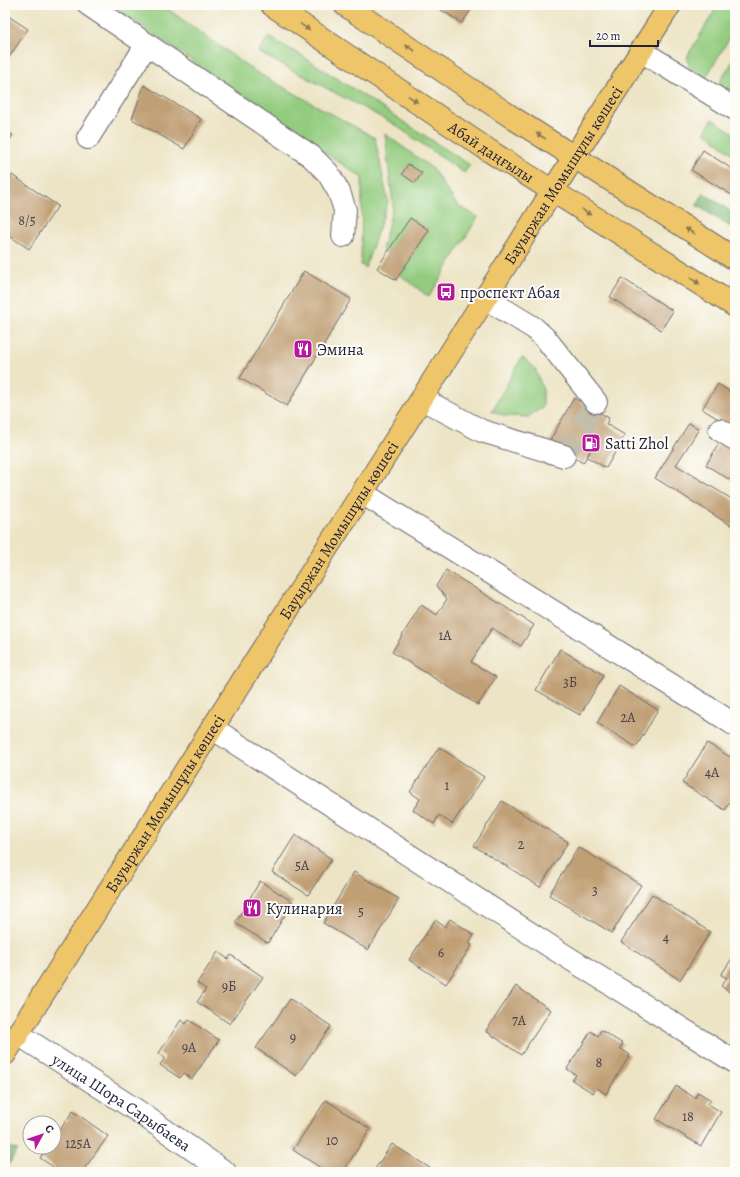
<svg xmlns="http://www.w3.org/2000/svg" width="740" height="1177" viewBox="0 0 740 1177" font-family="Alegreya,serif">
	<style>
		.green { fill: #93cc7f; stroke: #5a775d }
		.forest { fill: #76b06e; stroke: #4c6954 }
		.building { fill: #c09f75 }
		.lines { fill: none; stroke-linecap: round; stroke-linejoin: round }
		.minor-tunnel { stroke: #c4bda9; stroke-width: 22; stroke-dasharray: 22 11; stroke-linecap: butt }
		.minor-casing { stroke: #69666b; stroke-width: 24 }
		.major-casing { stroke: #69666b; stroke-width: 24 }
		.minor { stroke: #fff; stroke-width: 22 }
		.major { stroke: #eec569; stroke-width: 22 }
		.oneway { fill: #887452 }
		.labels { text-anchor: middle; stroke-width: 4; stroke-linejoin: round; paint-order: stroke }
		.number-label { font-size: 14px; fill: #4a414a }
		.street-label { font-size: 16px; fill: #22223b; stroke: #fdfcf7 }
		.poi-label { font-size: 16px; fill: #22223b; stroke: #fdfcf7; text-anchor: start }
	</style>
	<rect width="100%" height="100%" fill="#fdfcf7"/>
	<filter id="ink" filterUnits="userSpaceOnUse"><feTurbulence type="fractalNoise" baseFrequency=".025" numOctaves="2"/><feDisplacementMap in="SourceGraphic" scale="8" xChannelSelector="R" yChannelSelector="G"/><feConvolveMatrix kernelMatrix="1 2 1 2 8 2 1 2 1" color-interpolation-filters="sRGB"/></filter>
	<filter id="wash" filterUnits="userSpaceOnUse"><feTurbulence type="fractalNoise" baseFrequency=".012" numOctaves="4" result="noise"/><feDisplacementMap in="SourceGraphic" scale="16" xChannelSelector="R" yChannelSelector="G"/><feGaussianBlur stdDeviation="0.9" result="paint"/><feColorMatrix in="noise" values="0 0 0 0 0 0 0 0 0 0 0 0 0 0 0 0 0 1.4 0 .05"/><feComposite in="paint" operator="in"/></filter>
	<g filter="url(#wash)">
		<rect width="100%" height="100%" fill="#ede4c5"/>
		<path class="green" d="M111 5H162L256 72 375 138 388 202 365 268 361 265 362 178Z
			M718 5H735V29L705 79C694 71 686 70 688 55Z
			M269 37 301 55 470 165 464 173 392 123 258 52Z
			M735 58V91L733 94 718 84Z
			M712 119 735 134V156L705 132Z
			M385 134 432 168 457 205 478 217 429 297 400 275 428 230 410 218 387 254 382 249 393 206Z
			M522 357 535 368 543 390V407L528 417 506 416 492 411Z"/>
		<path class="forest" d="M704 193 735 214V230L696 205Z
			M5 1146 18 1150 5 1170Z"/>
		<g id="blocks">
			<path class="building" d="M433 5H474L462 23Z
				M5 14 28 29 8 59 5 57Z
				M144 85 201 119 184 149 132 119Z
				M5 130 13 135 5 146Z
				M703 150 735 171V197L691 170Z
				M408 164 422 173 415 183 402 174Z
				M12 175 58 206 29 249 5 233V187Z
				M410 218 429 230 396 280 377 268Z
				M304 271 351 299 287 406 240 378Z
				M622 278 673 311 661 330 610 297Z
				M718 384 735 395V429L702 409Z
				M574 398 609 418 606 424 625 435 606 468 587 457 590 451 583 463 549 442Z
				M689 423 699 429 676 465 735 501V528L655 478Z
				M721 440 735 448V483L706 465Z
				M446 570 534 625 521 646 492 628 471 662 496 677 478 705 392 652 421 605 437 615 447 599 436 586Z
				M560 649 604 675 580 715 536 690Z
				M619 686 658 710 636 747 597 723Z
				M707 743 735 760V793L725 810 682 783Z
				M439 747 484 777 452 824 439 815 434 824 413 810 420 799 410 792Z
				M502 801 568 842 540 887 474 846Z
				M295 835 332 859 308 895 272 872Z
				M578 847 641 885 612 933 549 895Z
				M354 872 399 899 368 950 323 923Z
				M260 881 293 902 268 943 235 923Z
				M652 894 710 932 680 980 621 942Z
				M450 919 474 935 469 943 472 945 446 984 409 960 435 920 445 927Z
				M218 952 228 959 231 955 263 977 230 1024 197 1002 206 989 197 983Z
				M735 954V996L721 986 727 978 721 975Z
				M516 986 551 1010 521 1055 486 1031Z
				M290 999 331 1026 296 1076 256 1048Z
				M181 1020 186 1024 189 1020 219 1040 192 1079 184 1073 180 1078 160 1065 165 1058 159 1053Z
				M601 1030 623 1044 620 1048 630 1055 606 1094 597 1088 593 1093 572 1080 576 1075 567 1069 591 1031 598 1036Z
				M676 1086 695 1098 698 1092 711 1100 708 1104 721 1112 701 1146 656 1119Z
				M326 1100 370 1129 343 1172H327L293 1150Z
				M73 1111 108 1136 82 1172H61L40 1158 48 1147H54V1138Z
				M392 1144 436 1172H373Z"/>
		</g>
	</g>
	<g filter="url(#ink)">
		<use href="#blocks" fill-opacity="0" stroke="#69666b" stroke-width="1"/>
		<g class="lines">
			<path class="minor-tunnel" d="M564 456 596 402"/>
			<g class="minor-casing">
				<g id="minor">
					<path d="M89 5 311 156 328 173 339 192 345 210 343 236"/>
					<path d="M641 51 735 109"/>
					<path d="M88 138 147 44"/>
					<path d="M485 298 534 328 546 339 596 402"/>
					<path d="M422 399 482 431 564 456"/>
					<path d="M720 430 735 439"/>
					<path d="M362 493 715 712 735 725"/>
					<path d="M212 728 556 950 735 1062"/>
					<path id="s1" d="M18 1034 136 1110 225 1172"/>
				</g>
			</g>
			<g class="major-casing">
				<g id="major">
					<path id="s2" d="M272 5 491 152 735 306"/>
					<path d="M345 5 513 118 735 259"/>
					<path id="s3" d="M5 1054 362 493 670 5"/>
				</g>
			</g>
			<use href="#minor" class="minor"/>
			<use href="#major" class="major"/>
		</g>
		<defs><path id="oneway-solid" d="M-6-.8H1V-3.2L6.5 0L1 3.2V.8H-6Z"/></defs>
		<g class="oneway">
			<use href="#oneway-solid" transform="translate(305 27) rotate(34)"/>
			<use href="#oneway-solid" transform="translate(410 48) rotate(-146)"/>
			<use href="#oneway-solid" transform="translate(413 99) rotate(34)"/>
			<use href="#oneway-solid" transform="translate(541 136) rotate(-148)"/>
			<use href="#oneway-solid" transform="translate(586 212) rotate(33)"/>
			<use href="#oneway-solid" transform="translate(690 231) rotate(-148)"/>
			<use href="#oneway-solid" transform="translate(695 281) rotate(32)"/>
		</g>
	</g>
	<defs>
		<g id="bus-square" transform="scale(1)"><rect x="-9" y="-9" width="18" height="18" rx="4" fill="#b5179e" stroke="#fdfcf7"/><path d="M-5-6H5V4H4V6H2V4H-2V6H-4V4H-5ZM-3.5-4V0h7V-4ZM-3.5 1.2v1.5H-2V1.2ZM2 1.2v1.5H3.5V1.2Z" fill="#fff"/></g>
		<g id="restaurant-square" transform="scale(1)"><rect x="-9" y="-9" width="18" height="18" rx="4" fill="#b5179e" stroke="#fdfcf7"/><path d="M-5-6h1v4h1v-4h1v4h1v-4h1v5L-1.5 .5V6h-2V.5L-5-1ZM5-6V6H3V1.5H1.5Q1.5-4 5-6Z" fill="#fff"/></g>
		<g id="fuel-square" transform="scale(1)"><rect x="-9" y="-9" width="18" height="18" rx="4" fill="#b5179e" stroke="#fdfcf7"/><path d="M-5.5-6h7V0h2V4h1.3V-2.5L3-4.5l.8-.8L6-3V5H2.5V1h-1V6h-7ZM-4.2-4.7v3.2H.2V-4.7Z" fill="#fff"/></g>
	</defs>
	<g fill-rule="evenodd">
		<use href="#bus-square" x="446" y="292"/>
		<use href="#restaurant-square" x="303" y="349"/>
		<use href="#fuel-square" x="591" y="443"/>
		<use href="#restaurant-square" x="252" y="908"/>
	</g>
	<g class="labels">
		<g class="number-label">
			<text x="27" y="225">8/5</text>
			<text x="445" y="640">1А</text>
			<text x="570" y="687">3Б</text>
			<text x="628" y="722">2А</text>
			<text x="712" y="777">4А</text>
			<text x="447" y="790">1</text>
			<text x="521" y="849">2</text>
			<text x="302" y="870">5А</text>
			<text x="595" y="895">3</text>
			<text x="361" y="916">5</text>
			<text x="666" y="942">4</text>
			<text x="441" y="957">6</text>
			<text x="229" y="991">9Б</text>
			<text x="519" y="1025">7А</text>
			<text x="293" y="1042">9</text>
			<text x="189" y="1052">9А</text>
			<text x="599" y="1067">8</text>
			<text x="688" y="1121">18</text>
			<text x="332" y="1145">10</text>
			<text x="78" y="1148">125А</text>
		</g>
		<g class="street-label">
			<text dy="6" stroke="none"><textPath href="#s2" startOffset="264">Абай даңғылы</textPath></text>
			<text dy="6" stroke="none"><textPath href="#s3" startOffset="1041">Бауыржан Момышұлы көшесі</textPath></text>
			<text dy="6" stroke="none"><textPath href="#s3" startOffset="621">Бауыржан Момышұлы көшесі</textPath></text>
			<text dy="6" stroke="none"><textPath href="#s3" startOffset="297">Бауыржан Момышұлы көшесі</textPath></text>
			<text dy="6" stroke="none"><textPath href="#s1" startOffset="124">улица Шора Сарыбаева</textPath></text>
		</g>
		<g class="poi-label">
			<text x="460" y="298">проспект Абая</text>
			<text x="317" y="355">Эмина</text>
			<text x="605" y="449">Satti Zhol</text>
			<text x="266" y="914">Кулинария</text>
		</g>
	</g>
	<rect width="740" height="1177" fill="none" stroke="#fdfcf7" stroke-width="20"/>
	<g transform="translate(42 1135) rotate(50)"><circle r="19" fill="#fdfcf7" stroke="#a5a5ac"/>
	<path d="M0-3L7 15L0 10L-7 15Z" fill="#b5179e"/>
	<text y="-6" font-size="11" font-weight="bold" text-anchor="middle" fill="#22223b">С</text>
	</g>
	<path d="M590 40v6h68v-6" fill="none" stroke="#22223b" stroke-width="2"/>
	<text x="596" y="40" font-size="12" fill="#22223b" stroke="#fdfcf7" stroke-width="3" paint-order="stroke">20 m</text>
</svg>
